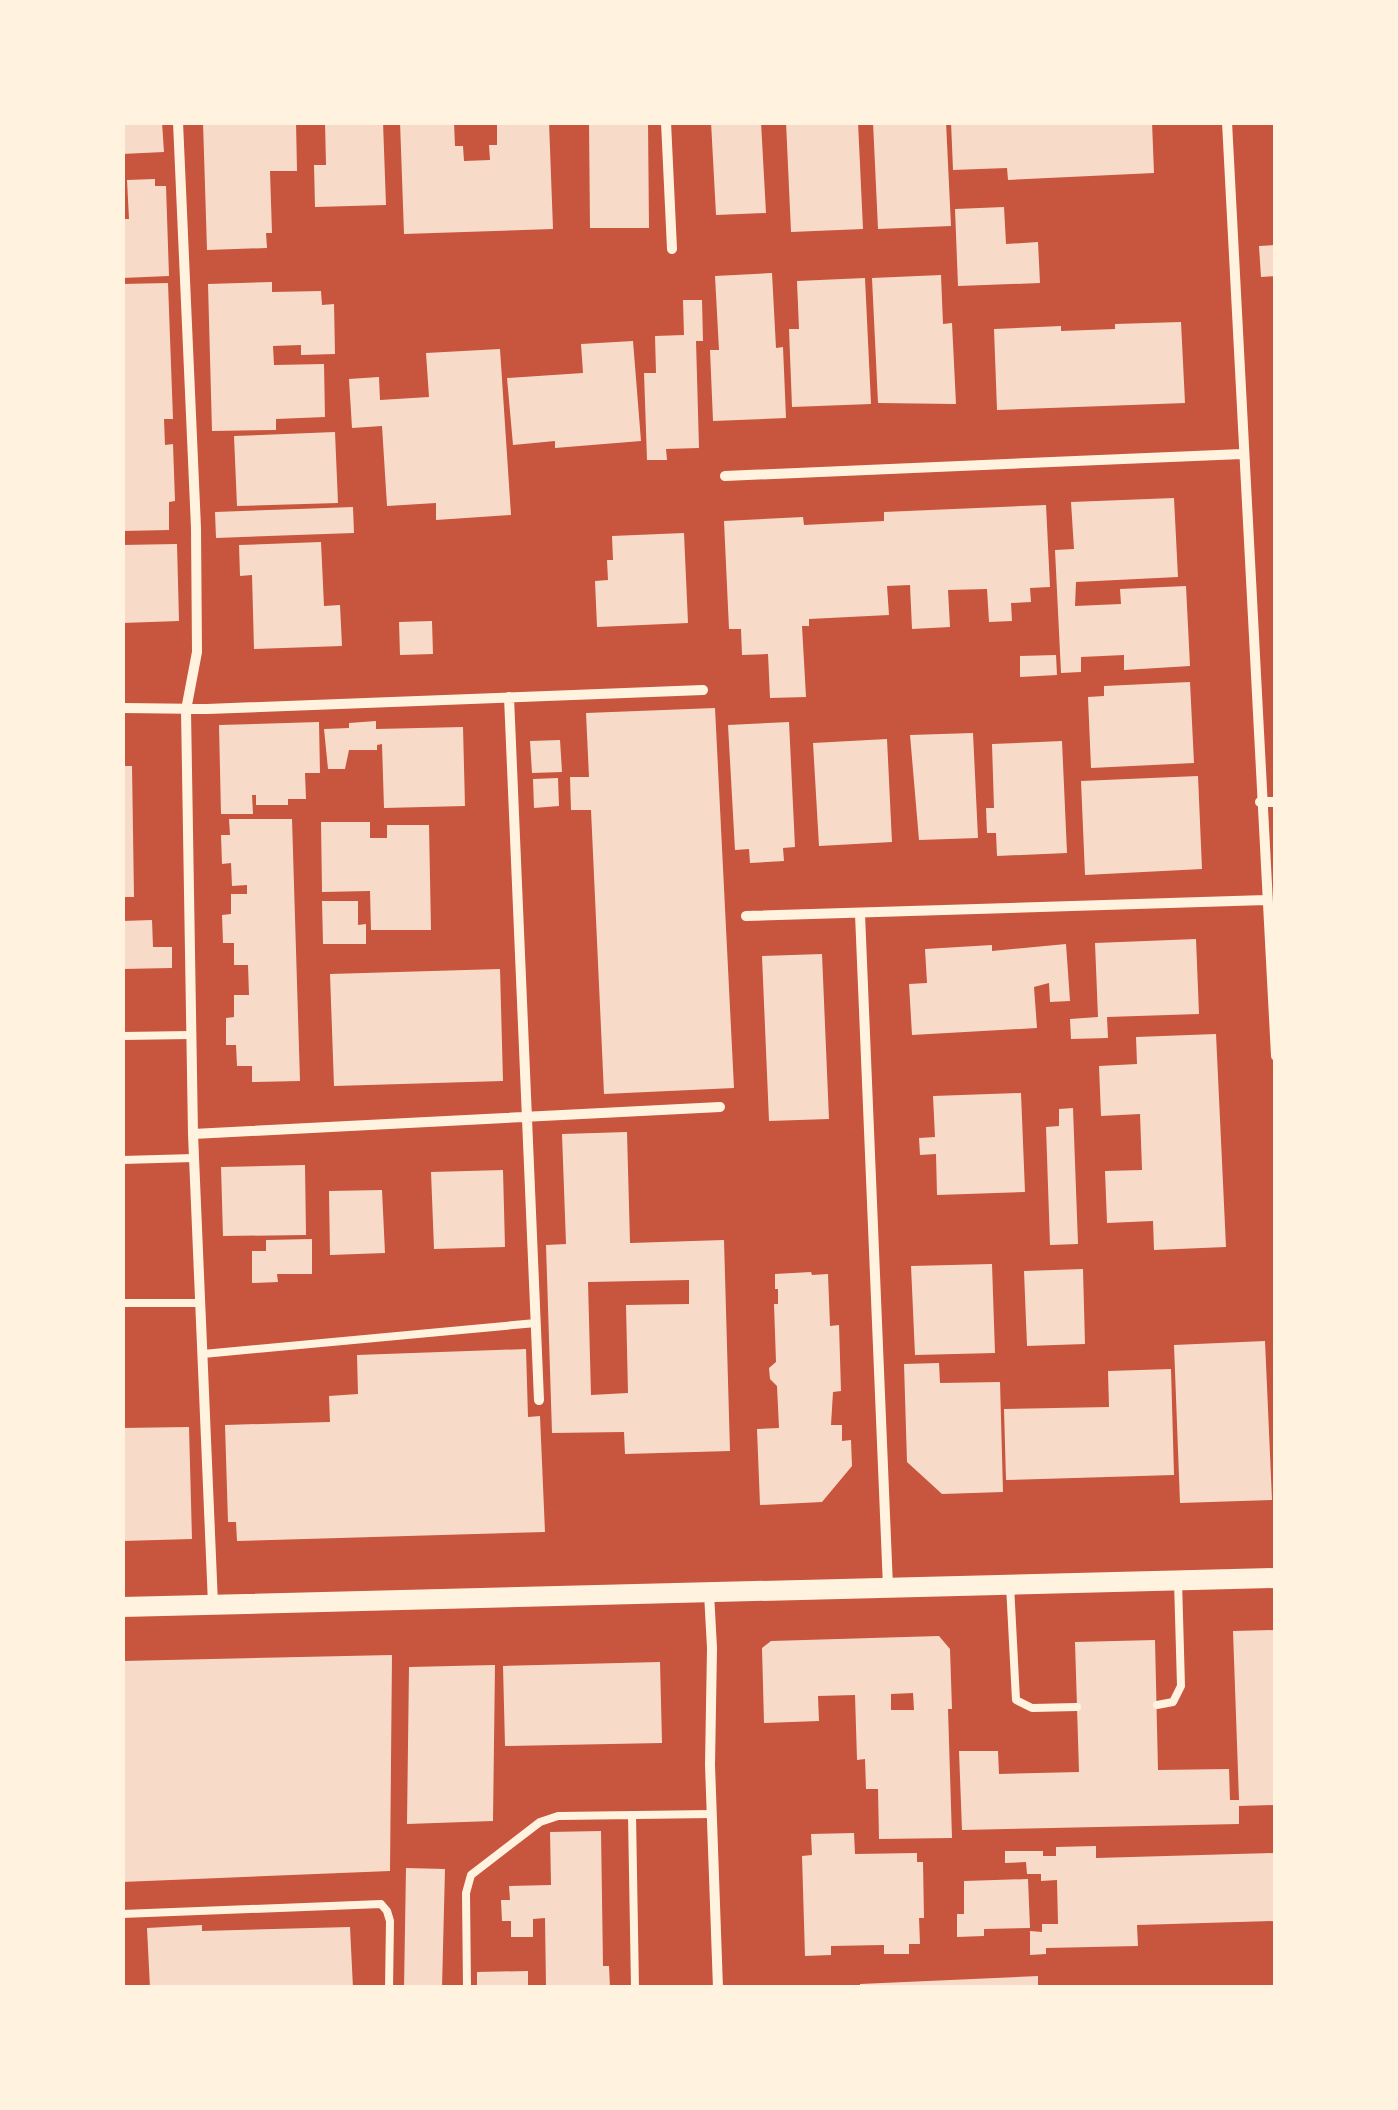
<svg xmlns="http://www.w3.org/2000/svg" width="1398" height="2110" viewBox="0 0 1398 2110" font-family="'Times New Roman',serif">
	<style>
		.building { fill: #f7dbc8; fill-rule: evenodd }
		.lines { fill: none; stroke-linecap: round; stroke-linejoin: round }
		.service { stroke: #fff3e0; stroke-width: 8 }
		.minor { stroke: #fff3e0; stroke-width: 10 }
		.secondary { stroke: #fff3e0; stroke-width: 20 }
	</style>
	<rect width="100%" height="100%" fill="#c8553d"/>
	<path class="building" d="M122 122H162L164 152 122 154Z
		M203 122H296L297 171H270L272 233H266L267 248 207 250Z
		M325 122H383L386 205 315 207 314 165H326Z
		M400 122H454L455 146H463L464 161 490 160 489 145H497V122H549L553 229 404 234Z
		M589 122H648L649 228H590Z
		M711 122H761L766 213 716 215Z
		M786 122H858L863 229 791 232Z
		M873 122H946L951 226 878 229Z
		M951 122H1152L1154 173 1008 180 1007 168 953 170Z
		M155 179V186H166L169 276 122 278V219H129L127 180Z
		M1004 207 1006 244 1038 242 1040 283 958 286 955 209Z
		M1276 245V276L1261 277 1259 246Z
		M772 273 776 348 783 347 786 418 713 421 710 350H719L715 276Z
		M941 275 943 324 952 323 956 404 878 403 872 278Z
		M865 278 871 404 792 407 789 329H799L797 281Z
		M272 282V292L321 291 322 305 334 304 335 354 301 355V345L273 346 274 365 324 364 325 417 276 419V430L212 431 208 284Z
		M168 283 173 419H164L165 445 173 444 175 501 169 502V530L122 531V284Z
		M683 300H702L703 341H696L699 448 666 449 667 460H647L644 373H656L655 336 684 335Z
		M1181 322 1185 403 997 410 994 329 1061 326V331L1115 329V324Z
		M633 341 641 441 555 448V441L513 445 507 378 583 373 581 344Z
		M500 349 511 515 436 520V503L387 506 382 426 352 428 349 379 379 377 380 400 429 397 426 353Z
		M335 432 338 503 237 506 234 436Z
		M1174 498 1178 577 1076 582 1075 606 1121 604 1120 589 1186 586 1190 666 1124 670V655L1081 657V672L1061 673 1055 550 1074 549 1071 502Z
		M1046 505 1050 587 1030 588 1031 602 1011 603 1012 621 989 622 987 589 948 590 950 627 912 629 910 585 887 586 889 615 809 619V626H802L806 697 770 698 768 654 742 655 741 629H729L724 521 803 517 804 525 884 521V512Z
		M353 507 354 533 216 538 215 512Z
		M684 533 688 623 597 627 595 581 608 580 607 560H613L612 536Z
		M321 542 324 606 340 605 342 646 254 649 252 575 240 576 239 545Z
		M177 544 179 621 122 623V545Z
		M432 621 433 654 400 655 399 622Z
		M1056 655 1057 675 1020 677V656Z
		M1190 682 1194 763 1091 768 1088 697 1104 696V686Z
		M715 708 734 1088 604 1094 591 810H571L570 777H589L586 713Z
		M376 721V729L463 727 465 806 384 808 382 744 377 745V750H349L345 769H328L324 729 349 728V723Z
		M319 722 320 773H305L306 799H288V805H256V795H252L253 814H221L219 725Z
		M789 722 795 847 783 848 784 861 750 863 749 849 735 850 728 725Z
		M973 733 978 838 919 840 910 735Z
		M887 739 892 842 819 846 813 743Z
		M560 740 562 772 532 773 530 741Z
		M1062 741 1067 853 997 856 996 833H987L986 808H994L992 744Z
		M122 766H132L134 897H122Z
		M1198 776 1202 869 1085 875 1081 781Z
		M558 778 559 806 534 808 533 779Z
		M229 819H292L300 1081 252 1082V1066H237L236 1045H226V1018L234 1017V995H249L248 965H234V943H223L222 915 231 914V894H247V885L232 886 231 863 222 864 221 835H230Z
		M321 822H370V838H387V825H429L431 930H371L370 891 322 892Z
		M322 901H358V925L366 924V944H323Z
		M152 920 153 947H172V968L122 969V921Z
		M1196 939 1199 1014 1107 1017 1108 1038 1071 1039 1070 1019 1098 1017 1095 943Z
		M1066 944 1070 1001 1050 1002 1049 983 1034 987 1037 1028 912 1035 909 984 927 983 925 949 992 945V951Z
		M822 954 829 1119 769 1121 762 956Z
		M500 969 503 1081 334 1086 330 974Z
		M1216 1034 1226 1247 1154 1250 1153 1221 1107 1223 1105 1171 1142 1170 1140 1114 1101 1116 1099 1066 1137 1064 1136 1037Z
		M1021 1093 1025 1192 937 1195 936 1154 920 1155 919 1138 935 1137 933 1096Z
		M1073 1108 1078 1244 1050 1245 1046 1127 1059 1126V1109Z
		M627 1132 630 1243 724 1240 730 1451 625 1454 624 1432 552 1433 546 1245 566 1244 562 1134ZM689 1280V1304L626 1305 628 1393 591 1395 588 1282Z
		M305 1165 306 1235 223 1236 221 1167Z
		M503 1170 505 1247 434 1249 431 1172Z
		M382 1190 385 1253 330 1255 329 1191Z
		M312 1239V1274H277L278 1282 252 1283V1251H266V1240Z
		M992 1264 995 1353 915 1355 911 1266Z
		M1083 1269 1085 1344 1027 1346 1024 1271Z
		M811 1272 812 1275 828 1274 830 1326 839 1325 841 1391 833 1392 831 1425H842V1441L851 1440 852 1466 822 1502 760 1505 757 1429 779 1428 777 1386 770 1379 769 1368 776 1362 774 1304H778V1289H775V1274Z
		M1265 1341 1272 1500 1180 1503 1174 1345Z
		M526 1349 528 1417 540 1416 545 1532 237 1541 236 1522H228L225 1425 330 1422 329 1396 358 1394 357 1355Z
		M939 1363 940 1383 1000 1382 1003 1492 942 1494 907 1462 904 1364Z
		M1171 1369 1174 1475 1006 1480 1004 1409 1109 1407 1108 1371Z
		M189 1427 192 1539 122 1541V1428Z
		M1276 1630V1805L1239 1806V1824L962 1830 959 1751H998L999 1774 1079 1772 1075 1642 1155 1640 1158 1770 1229 1769 1230 1800H1239L1233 1631Z
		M939 1636 950 1649 952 1709H948L952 1838 879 1839 878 1789H866L865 1759 857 1760 855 1695 818 1696 819 1721 764 1723 762 1648 771 1641ZM913 1693 914 1710H891V1694Z
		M392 1655 390 1871 122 1882 123 1661Z
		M660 1662 662 1743 505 1746 503 1666Z
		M495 1665 493 1821 407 1824 409 1667Z
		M601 1831 603 1966H609L610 1988H546L545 1918 533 1919V1937H511V1921H502L501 1900H510L509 1886 551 1885 550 1832Z
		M854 1833 855 1854 917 1853V1862H923L924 1918H919L920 1944H909V1954H884V1945L831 1946V1955L805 1956 802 1856 812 1855 811 1834Z
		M1096 1846V1858L1276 1853V1921L1137 1925 1138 1946 1046 1948V1954L1030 1955V1931L1042 1932V1924H1058L1057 1880 1041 1881V1874H1027L1026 1862 1005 1863V1851H1043V1856H1056V1847Z
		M406 1868 445 1869 442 1988H404Z
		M1028 1879 1030 1928 984 1929V1936L957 1937V1914H964V1881Z
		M202 1925V1931L350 1927 353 1988H150L147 1928Z
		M528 1971V1988H477V1972Z
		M1038 1976V1988H860V1984Z"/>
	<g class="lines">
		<path class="service" d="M122 1036 191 1035
			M122 1160 194 1158
			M122 1303H200
			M203 1354 536 1323
			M1010 1585 1016 1700 1032 1708 1077 1707
			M1157 1705 1173 1702 1181 1686 1178 1581
			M632 1815 635 1988
			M122 1914 381 1904 387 1911 390 1921 389 1988
			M467 1988 466 1893 471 1875 540 1822 558 1816 712 1814"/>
		<path class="minor" d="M178 122 196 528 197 652 186 710 193 1134 213 1604
			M666 122 672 249
			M1227 122 1276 1056
			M725 476 1242 454
			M509 697 539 1400
			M122 708 207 709 703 690
			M1260 802H1276
			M860 914 888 1587
			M746 916 1266 900
			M193 1134 720 1107
			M709 1593 712 1648 710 1765 718 1988"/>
		<path class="secondary" d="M122 1607 1276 1578"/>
	</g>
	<rect width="1398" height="2110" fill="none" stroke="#fff3e0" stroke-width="250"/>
</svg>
